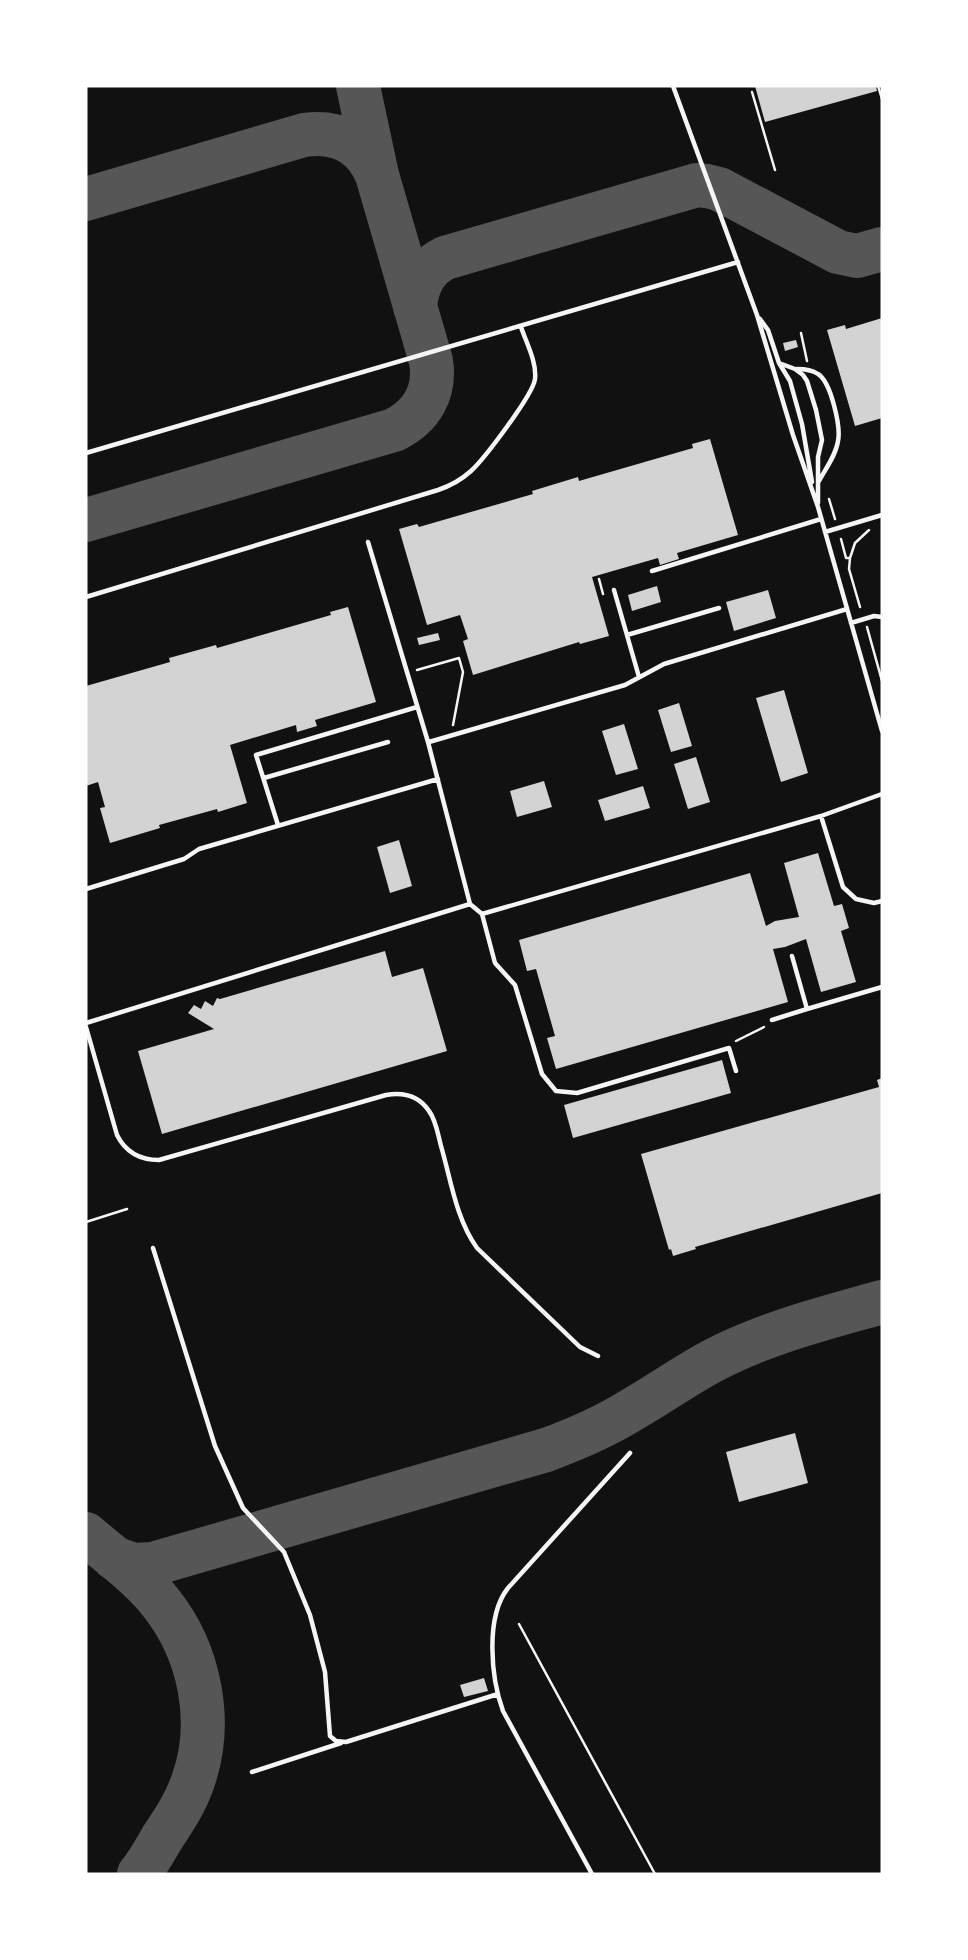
<svg xmlns="http://www.w3.org/2000/svg" width="968" height="1960" viewBox="0 0 968 1960" font-family="'Zilla Slab',serif">
	<style>
		.lines { fill: none; stroke-linecap: round; stroke-linejoin: round }
		.taxiway { stroke: #565656; stroke-width: 44 }
		.building { fill: #d3d3d3 }
		.path { stroke: #f5f5f5; stroke-width: 2.5 }
		.service { stroke: #f5f5f5; stroke-width: 4.5 }
	</style>
	<rect width="100%" height="100%" fill="#111"/>
	<g class="lines">
		<path class="taxiway" d="M86 199 304 135C337 130 364 143 377 175
			M415 307C417 285 425 268 445 258L697 185 707 186 719 189 838 252 857 256 882 249
			M86 520 394 430C422 416 436 392 431 361L377 175 358 86
			M86 1534C111 1556 141 1577 161 1603 200 1652 214 1722 193 1781 186 1802 174 1820 162 1838 155 1850 148 1863 139 1874
			M114 1558 133 1565 153 1564 546 1450C576 1439 606 1426 633 1409 661 1393 687 1374 716 1359 769 1332 825 1318 882 1302"/>
	</g>
	<path class="building" d="M755 86H876L877 91 765 122Z
		M882 318V418L855 426 827 330 845 325 846 329Z
		M796 340 798 347 785 351 783 343Z
		M710 439 738 535 677 553 679 559 660 565 658 558 592 577 609 636 580 644 579 642 473 675 463 641 468 639 460 615 427 625 399 529 417 524 419 527 533 494 532 491 578 477 579 481 693 448 692 444Z
		M657 586 661 602 632 611 628 595Z
		M768 590 776 618 734 631 726 602Z
		M348 607 376 702 315 720 317 726 297 732 296 725 230 745 247 803 218 812 217 809 159 825 160 828 110 843 100 808 105 807 98 782 86 786V686L170 662 169 658 216 645 217 648 331 615 330 612Z
		M438 633 440 640 419 645 417 638Z
		M784 690 808 773 781 782 756 698Z
		M679 703 692 746 671 752 658 710Z
		M624 724 638 769 616 775 602 731Z
		M696 757 710 802 688 809 674 764Z
		M544 781 552 807 517 817 510 791Z
		M643 786 650 808 605 821 598 800Z
		M399 840 412 886 390 893 377 847Z
		M818 853 834 906 842 904 849 928 841 931 856 982 821 992 806 939 785 947 773 949 788 1002 556 1069 547 1038 555 1036 536 969 527 971 519 940 750 873 766 926 775 921 799 917 784 863Z
		M385 951 392 977 423 968 447 1051 162 1134 138 1051 214 1029 188 1013 194 1005 201 1009 205 1001 213 1006 217 998 220 999Z
		M722 1060 731 1093 573 1138 564 1105Z
		M882 1078V1193L695 1247 696 1249 673 1256 671 1249 669 1250 641 1154 879 1087 877 1080Z
		M795 1433 808 1483 739 1502 726 1452Z
		M484 1678 488 1691 464 1697 460 1685Z"/>
	<g class="lines">
		<path class="path" d="M878 86 882 99
			M752 92 775 170
			M801 333 807 361
			M829 499 835 519
			M841 539 846 558H850L849 569 860 607
			M850 558 855 543 869 530
			M599 579 603 594
			M867 627 882 681
			M417 670 459 658 463 672 453 725
			M736 1041 764 1027
			M86 1222 127 1209
			M519 1624 655 1874"/>
		<path class="service" d="M673 86 757 315 793 435 818 507 882 731
			M760 319 768 330 779 363 790 381 802 424 812 482
			M779 363 795 369 803 375 807 381 816 410 822 440 818 457V503
			M797 369C804 369 812 370 818 374 831 382 841 427 838 441 836 455 826 468 819 481
			M86 453 738 262
			M825 532 882 515
			M368 542 428 742 470 904 482 914 495 963 515 985 542 1074 556 1091 577 1093 729 1048 736 1071
			M652 571 821 519
			M614 590 639 677
			M86 597 438 490C450 486 461 480 471 471 484 459 533 395 535 379 537 362 526 342 521 327
			M851 623 874 616 882 617
			M627 635 719 608
			M429 742 625 685 664 664 847 609
			M264 778 388 742
			M821 816 843 887 856 899 874 903 882 901
			M278 825 256 755 417 707
			M86 889 184 859 199 849 438 779
			M482 914 821 816 882 794
			M792 956 807 1009 882 987
			M772 1020 807 1009
			M86 1023 470 904
			M86 1027 117 1135C126 1153 140 1160 159 1160L386 1095C403 1092 419 1096 429 1111 436 1120 438 1135 441 1146 451 1180 456 1219 477 1248L580 1347 598 1356
			M153 1248 215 1446 243 1508 284 1552 310 1615 325 1672 330 1736 336 1741 346 1742 498 1694
			M252 1772 341 1743
			M592 1874 503 1711C491 1678 485 1617 508 1588L630 1453"/>
	</g>
	<rect width="968" height="1960" fill="none" stroke="#ffffff" stroke-width="175"/>
</svg>
